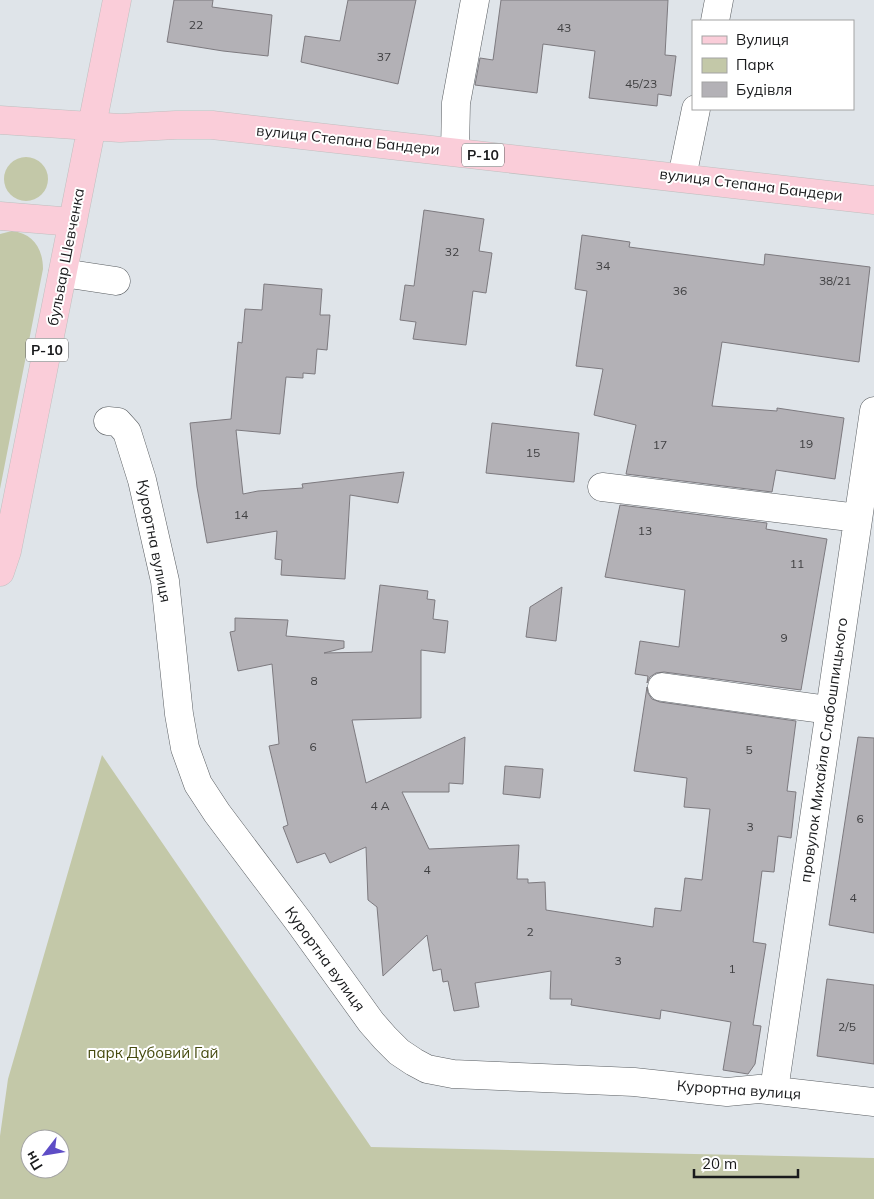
<svg xmlns="http://www.w3.org/2000/svg" width="874" height="1199" viewBox="0 0 874 1199" font-family="Mulish,sans-serif">
	<style>
		.green { fill: #c3c8a8; fill-rule: evenodd }
		.building { fill: #b3b1b6; stroke: #7d7a7f }
		.lines { fill: none; stroke-linecap: round; stroke-linejoin: round }
		.minor-casing { stroke: #5a5e62; stroke-width: 29 }
		.major-casing { stroke: #bfbfbf; stroke-width: 29 }
		.minor { stroke: #fff; stroke-width: 28 }
		.major { stroke: #facdd9; stroke-width: 28 }
		.labels { text-anchor: middle; stroke-width: 4; stroke-linejoin: round; paint-order: stroke }
		.number-label { font-size: 12px; fill: #404042 }
		.shield { fill: #fff; stroke: #5e5f60; stroke-width: 1 }
		.shield-label { font-size: 14px; font-weight: bold; fill: #191a1c }
		.street-label { font-size: 15px; fill: #191a1c; stroke: #fff }
		.park-label { font-size: 15px; fill: #464b0f; stroke: #fff }
	</style>
	<rect width="100%" height="100%" fill="#dfe4e9"/>
	<path class="green" d="M4 179a22 22 0 1 1 44 0a22 22 0 1 1-44 0Z
		M12 231C33 233 43 249 43 269L0 489V234Z
		M102 755 371 1147 874 1158V1199H0V1136L8 1079ZM30 1139H60V1169H30Z"/>
	<path class="building" d="M174 0H213L212 7 272 15 268 56 223 51 167 42Z
		M348 0H416L398 84 301 62 305 36 340 41Z
		M501 0H668L665 55 676 56 671 96 658 94 657 106 589 98 595 51 543 44 537 93 475 85 480 58 493 60Z
		M424 210 484 219 479 251 492 253 486 293 473 291 466 345 413 339 416 322 400 320 405 285 414 286Z
		M582 235 630 242 629 247 764 265 765 254 870 267 859 362 722 342 712 406 777 411V408L844 418 835 479 776 470 772 492 626 474 636 425 594 415 603 369 576 366 587 291 575 289Z
		M264 284 322 289 320 315H330L327 350 317 349 315 374 303 373V378L286 377 280 434 236 430 243 494 258 491 303 488 302 484 404 472 398 503 350 495 345 579 281 575 282 560 275 559 277 531 207 543 197 487 190 423 231 419 238 342 242 343 245 309 262 310Z
		M492 423 579 433 574 482 486 473Z
		M620 505 767 523 766 529 827 539 801 690 664 672 656 673 650 677 647 683 648 676 635 674 640 641 679 647 685 590 605 577Z
		M380 585 428 591 427 599 435 600 433 619 448 621 445 653 421 650V718L352 720 366 783 465 737 463 784 449 783V792H402L429 849 519 845 517 879H528V883L545 882 546 910 653 927 655 908 681 911 685 878 702 880 710 809 684 807 687 778 634 771 647 687 648 693 652 699 660 702 796 721 787 791 796 792 791 838 778 836 774 872 762 871 753 942 766 944 753 1025 761 1026 755 1064 748 1074 723 1070 731 1022 661 1010 660 1019 571 1005 572 999H550L551 971 475 983 479 1007 454 1011 448 981 443 982 441 969 433 971 427 935 383 976 377 907 368 900 366 847 330 863 325 853 297 863 283 827 288 825 269 746 279 744 272 664 238 671 230 632 235 631V618L288 620 286 636 344 641V648L324 653 372 652Z
		M562 587 556 641 526 637 530 607Z
		M858 737 874 738V933L829 925Z
		M505 766 543 769 540 798 503 794Z
		M827 979 874 985V1064L817 1056Z"/>
	<g class="lines">
		<g class="minor-casing">
			<path id="minor" d="M715 21 719 0
				M455 151 456 103 475 0
				M682 177 696 109
				M63 273 116 281
				M108 421 118 422 127 432 142 480 165 581 179 714 185 748 198 784 217 813 299 922 371 1022 385 1038 399 1052 414 1062 427 1069 453 1074 634 1082 727 1092 759 1089 874 1102
				M602 487 858 518
				M662 687 829 710
				M774 1090 874 411"/>
		</g>
		<g class="major-casing">
			<path id="major" d="M0 120 120 128 176 125H212L874 200
				M0 216 73 222
				M0 572 7 551 25 461 117 0"/>
		</g>
		<use href="#minor" class="minor"/>
		<use href="#major" class="major"/>
	</g>
	<g class="labels">
		<g class="number-label">
			<text x="196" y="29">22</text>
			<text x="564" y="32">43</text>
			<text x="384" y="61">37</text>
			<text x="641" y="88">45/23</text>
			<text x="452" y="256">32</text>
			<text x="603" y="270">34</text>
			<text x="835" y="285">38/21</text>
			<text x="680" y="295">36</text>
			<text x="806" y="448">19</text>
			<text x="660" y="449">17</text>
			<text x="533" y="457">15</text>
			<text x="241" y="519">14</text>
			<text x="645" y="535">13</text>
			<text x="797" y="568">11</text>
			<text x="784" y="642">9</text>
			<text x="314" y="685">8</text>
			<text x="313" y="751">6</text>
			<text x="749" y="754">5</text>
			<text x="380" y="810">4 А</text>
			<text x="860" y="823">6</text>
			<text x="750" y="831">3</text>
			<text x="427" y="874">4</text>
			<text x="853" y="902">4</text>
			<text x="530" y="936">2</text>
			<text x="618" y="965">3</text>
			<text x="732" y="973">1</text>
			<text x="847" y="1031">2/5</text>
		</g>
		<g class="shield">
			<rect x="462" y="143.5" width="42" height="23" rx="4"/>
			<rect x="26" y="338.5" width="42" height="23" rx="4"/>
		</g>
		<g class="shield-label">
			<text x="483" y="160">Р-10</text>
			<text x="47" y="355">Р-10</text>
		</g>
		<g class="street-label">
			<text transform="translate(348 140) rotate(6)" y="5">вулиця Степана Бандери</text>
			<text transform="translate(751 185) rotate(7)" y="5">вулиця Степана Бандери</text>
			<text transform="translate(66 257) rotate(-79)" y="5">бульвар Шевченка</text>
			<text transform="translate(154 541) rotate(79)" y="5">Курортна вулиця</text>
			<text transform="translate(824 750) rotate(-82)" y="5">провулок Михайла Слабошпицького</text>
			<text transform="translate(325 959) rotate(54)" y="5">Курортна вулиця</text>
			<text transform="translate(739 1090) rotate(4)" y="5">Курортна вулиця</text>
		</g>
		<g class="park-label">
			<text x="153" y="1058">парк Дубовий Гай</text>
		</g>
	</g>
	<rect x="692" y="20" width="162" height="90" fill="#ffffff" stroke="#a3a3a4"/>
	<rect x="702" y="36" width="25" height="8" fill="#facdd9" stroke="#a3a3a4"/>
	<text x="736" y="45" font-size="15" fill="#191a1c">Вулиця</text>
	<rect x="702" y="58" width="25" height="15" fill="#c3c8a8" stroke="#a3a3a4"/>
	<text x="736" y="70" font-size="15" fill="#191a1c">Парк</text>
	<rect x="702" y="82" width="25" height="15" fill="#b3b1b6" stroke="#a3a3a4"/>
	<text x="736" y="95" font-size="15" fill="#191a1c">Будівля</text>
	<g transform="translate(45 1154) rotate(239)"><circle r="24" fill="#ffffff" stroke="#a3a3a4"/>
	<path d="M0-4L9 19L0 12L-9 19Z" fill="#5e4dc6"/>
	<text y="-8" font-size="14" font-weight="bold" text-anchor="middle" fill="#191a1c">Пн</text>
	</g>
	<path d="M694 1169v8h104v-8" fill="none" stroke="#191a1c" stroke-width="2.5"/>
	<text x="702" y="1169" font-size="15" fill="#191a1c" stroke="#ffffff" stroke-width="4" paint-order="stroke">20 m</text>
</svg>
